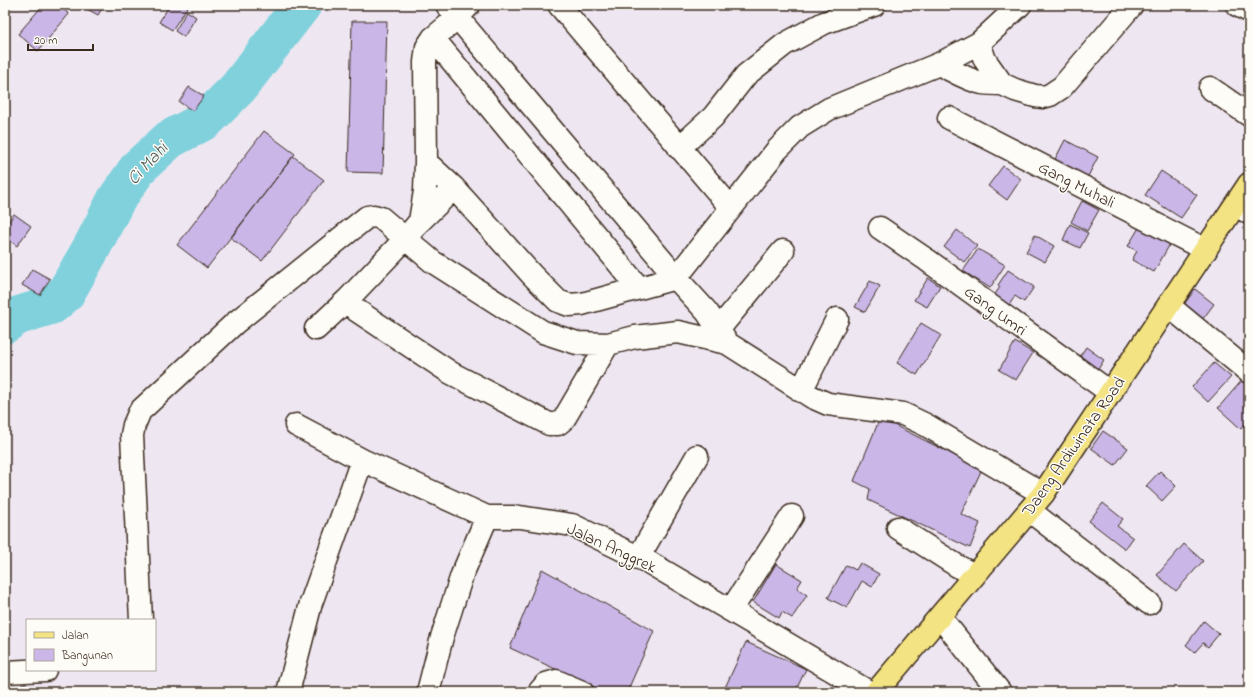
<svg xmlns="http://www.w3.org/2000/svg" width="1254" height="697" viewBox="0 0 1254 697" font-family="'Indie Flower',sans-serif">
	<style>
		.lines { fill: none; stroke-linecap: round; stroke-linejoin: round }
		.river { stroke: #81d1dc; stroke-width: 39 }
		.building { fill: #cab6e7; stroke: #3b2a1e }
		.minor-casing { stroke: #3b2a1e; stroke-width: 25 }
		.major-casing { stroke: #3b2a1e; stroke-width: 25 }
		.minor { stroke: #fdfcf7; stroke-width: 22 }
		.major { stroke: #f4e382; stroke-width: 22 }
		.labels { text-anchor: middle; stroke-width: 3; stroke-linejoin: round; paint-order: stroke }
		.street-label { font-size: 17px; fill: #3b2a1e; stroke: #fdfcf7 }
		.water-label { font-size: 18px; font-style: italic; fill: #505c57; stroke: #fdfcf7 }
	</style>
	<rect width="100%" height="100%" fill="#eee7f2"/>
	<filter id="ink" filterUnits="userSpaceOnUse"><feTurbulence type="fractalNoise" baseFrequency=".025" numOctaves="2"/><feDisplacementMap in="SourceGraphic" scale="8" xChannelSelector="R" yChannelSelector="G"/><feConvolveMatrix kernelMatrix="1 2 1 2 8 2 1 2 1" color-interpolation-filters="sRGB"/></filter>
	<g filter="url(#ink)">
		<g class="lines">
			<path class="river" d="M5 324 17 316 52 305 65 294 92 247 116 200 139 167 170 139 206 120 238 88 302 5"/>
		</g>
		<path class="building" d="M43 5H58L69 14 38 51 18 34Z
			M80 5H104L98 15Z
			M170 5H189L172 30 159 22Z
			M187 11 196 17 184 37 175 31Z
			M352 21H387L383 173 348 172Z
			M189 87 204 96 193 111 179 102Z
			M264 131 295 154 207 268 177 245Z
			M1065 140 1098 157 1085 182 1052 165Z
			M293 156 324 180 262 261 231 238Z
			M1003 166 1021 179 1007 200 988 186Z
			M1161 171 1197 195 1181 218 1145 195Z
			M1082 201 1099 210 1087 231 1071 222Z
			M14 214 31 226 17 246 5 237V227Z
			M1070 224 1088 233 1080 248 1063 240Z
			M1140 226 1170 244 1154 272 1132 260 1137 251 1128 246Z
			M957 230 977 246 964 262 944 247Z
			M1035 235 1054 246 1045 262 1026 252Z
			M978 249 1005 265 990 288 963 271Z
			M32 269 50 279 40 295 22 285Z
			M1008 270 1034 287 1024 302 1015 296 1004 313 989 303 1000 287 998 285Z
			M928 278 940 286 927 307 914 300Z
			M870 281 880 286 865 312 855 307Z
			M1195 289 1214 304 1202 320 1183 306Z
			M921 323 941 335 917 375 897 363Z
			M1015 342 1033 353 1016 380 999 370Z
			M1086 347 1104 360 1093 377 1074 365Z
			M1214 363 1231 377 1208 402 1192 387Z
			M1244 378 1249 382V403L1245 407 1249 410V420L1241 429 1218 408Z
			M880 418 982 469 961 514 980 523 970 548 868 500 870 489 854 481Z
			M1103 431 1128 448 1115 465 1091 448Z
			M1160 471 1176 486 1162 501 1146 486Z
			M1103 503 1123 519 1117 526 1133 538 1125 549 1089 521Z
			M1184 544 1203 561 1176 591 1157 575Z
			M860 563 879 574 872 587 862 581 847 608 828 598 846 565 856 570Z
			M776 564 802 580 797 588 807 595 792 618 782 612 779 618 753 602Z
			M542 569 654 631 627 692H605L510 648Z
			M1204 621 1219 634 1208 647 1203 643 1195 652 1186 645Z
			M746 642 806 669 795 692H723Z"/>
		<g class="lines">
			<g class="minor-casing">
				<path id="minor" d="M447 5 665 264 676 278 707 312 727 343
					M559 5 731 208
					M1237 5 1249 11
					M433 38 639 288
					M979 43 985 60 1002 84 1015 90 1035 96 1043 97 1050 95 1062 87 1132 5
					M939 64C953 71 967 80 982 83 989 84 995 84 1002 84
					M1210 88 1249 115
					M949 118 1206 250
					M679 148 713 117 746 75 785 44 824 23 874 5
					M426 162 454 188 532 275 558 301 569 305 582 304 676 278 777 150 800 127 829 109 939 64 979 43 1020 5
					M1236 205 1249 213
					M420 221 425 191 426 162 425 62 427 47 433 38 458 17 469 5
					M880 228 927 260 1111 393
					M347 300 356 310 451 373 549 424H558L564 419 608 344
					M1169 306 1249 372
					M316 329 347 300 406 238 420 221 454 188
					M718 330 783 251
					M801 391 837 319
					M296 425 362 460 487 517H520L572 525 650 563 869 692
					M1030 511 1149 603
					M898 528 959 567 974 575
					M638 558 697 456
					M731 610 792 516
					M940 617 1000 692
					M141 620 132 435 134 425 140 411 235 323 367 217 374 216 381 218 433 262 543 332 577 343 608 344 635 337 678 332 727 343 812 397 828 404 903 414 926 425 1043 494
					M5 672 45 670
					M288 692 311 603 362 460
					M428 692 442 637 462 575 487 517
					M539 692 546 684 556 681 582 692"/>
			</g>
			<g class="major-casing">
				<path id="major" d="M876 692 1043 494 1249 184"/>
			</g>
			<use href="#minor" class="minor"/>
			<use href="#major" class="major"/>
		</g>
	</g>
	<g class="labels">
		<g class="street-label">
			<text transform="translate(1077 184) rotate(27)" y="6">Gang Muhali</text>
			<text transform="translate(996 310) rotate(36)" y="6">Gang Umri</text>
			<text transform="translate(1073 446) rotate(-55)" y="6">Daeng Ardiwinata Road</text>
			<text transform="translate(612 547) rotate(25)" y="6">Jalan Anggrek</text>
		</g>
		<g class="water-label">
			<text transform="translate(147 163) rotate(-47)" y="6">Ci Mahi</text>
		</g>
	</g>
	<rect width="1254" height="697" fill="none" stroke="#fdfcf7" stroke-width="20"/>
	<rect x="10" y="10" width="1234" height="677" fill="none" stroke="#3b2a1e" stroke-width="1.5" filter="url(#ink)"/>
	<rect x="26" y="619" width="130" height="52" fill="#fdfcf7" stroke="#afa8a0"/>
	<rect x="34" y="632" width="20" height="6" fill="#f4e382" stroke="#afa8a0"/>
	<text x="62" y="639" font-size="12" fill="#3b2a1e">Jalan</text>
	<rect x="34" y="649" width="20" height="12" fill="#cab6e7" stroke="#afa8a0"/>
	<text x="62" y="659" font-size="12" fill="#3b2a1e">Bangunan</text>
	<path d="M28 44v6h65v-6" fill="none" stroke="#3b2a1e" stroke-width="2"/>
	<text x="34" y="44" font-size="12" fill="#3b2a1e" stroke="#fdfcf7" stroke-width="3" paint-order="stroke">20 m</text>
</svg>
